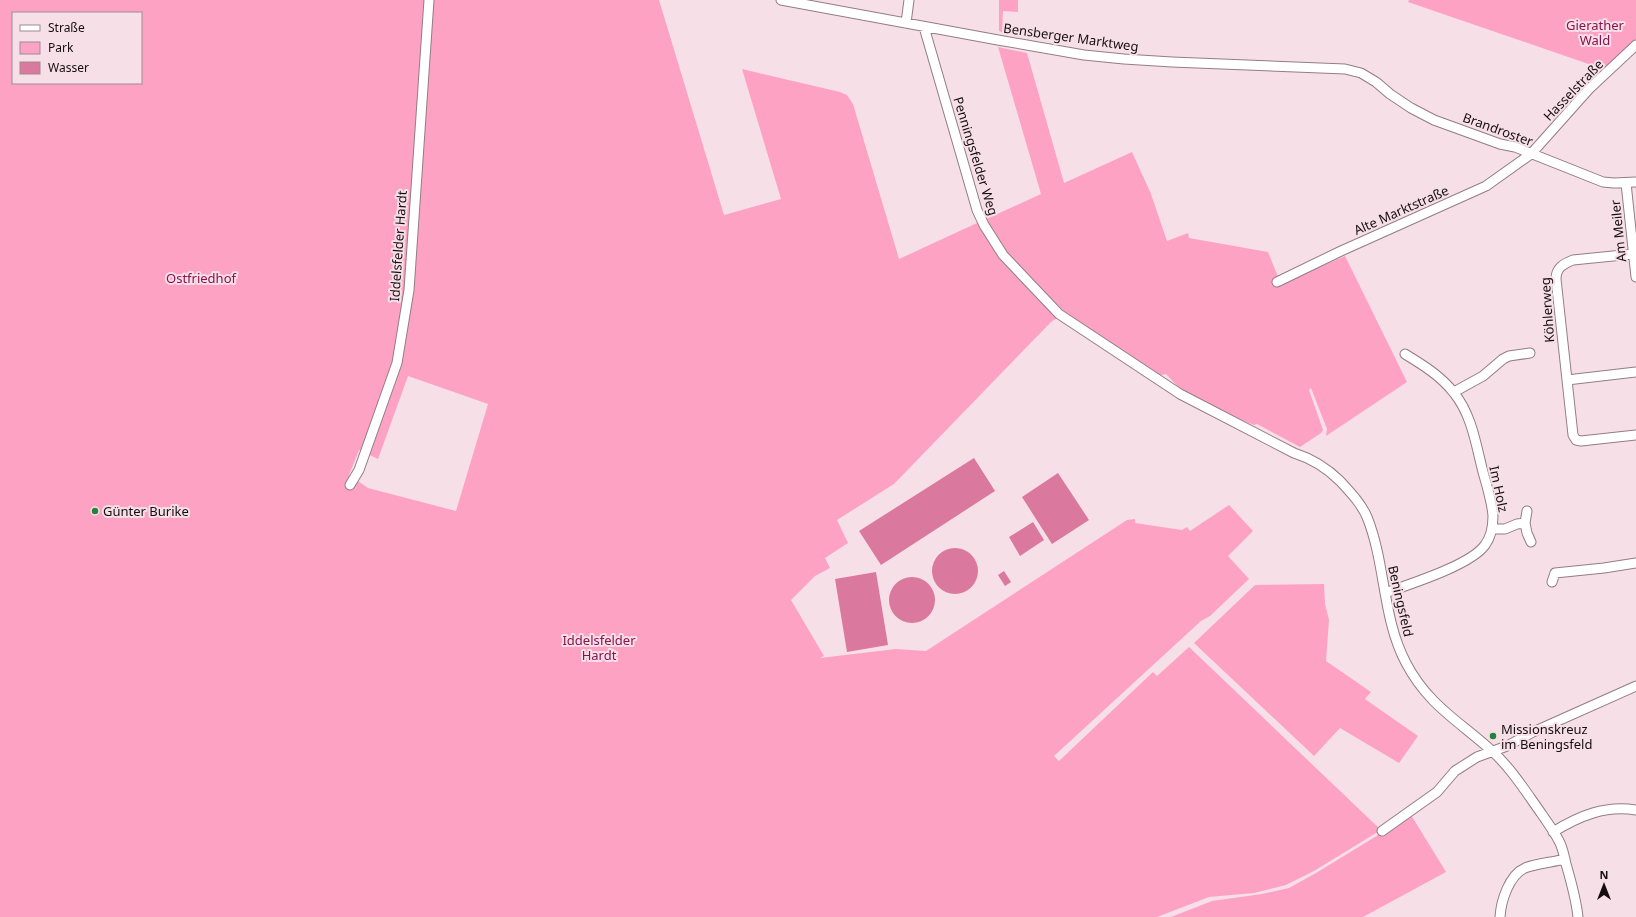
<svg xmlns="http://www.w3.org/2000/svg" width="1636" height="917" viewBox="0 0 1636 917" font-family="'Noto Sans',sans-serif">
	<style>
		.green { fill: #fea2c3; fill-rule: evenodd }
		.water { fill: #da789d }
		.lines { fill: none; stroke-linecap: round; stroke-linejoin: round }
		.minor-casing { stroke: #937d84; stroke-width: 11 }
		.minor { stroke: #fff; stroke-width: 9 }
		.poi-dot { fill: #228438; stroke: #f7dfe7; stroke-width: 1.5 }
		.labels { text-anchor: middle; stroke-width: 4; stroke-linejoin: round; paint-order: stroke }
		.park-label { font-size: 13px; fill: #8a134f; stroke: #f7dfe7 }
		.street-label { font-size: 13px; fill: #150e10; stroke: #f7dfe7 }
		.poi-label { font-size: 13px; fill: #150e10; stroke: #f7dfe7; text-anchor: start }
	</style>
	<rect width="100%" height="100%" fill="#f7dfe7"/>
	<path class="green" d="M0 0H659L724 215 781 199 742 69 840 92 847 95 853 104 899 259 977 223 994 248 1060 316 1051 322 894 484 837 520 848 543 825 558 830 568 815 576 791 600 824 656 820 658 896 649 926 651 1127 520 1135 519V523L1182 530 1187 527 1190 531 1229 505 1253 531 1228 556 1249 579 1210 616 1201 621 1054 756 1059 761 1153 672 1157 676 1189 647 1381 830 1314 871 1286 885 1254 893 1209 897 1157 917H0ZM13 13H141V83H13ZM408 376 488 404 456 511 368 488 349 475 359 450 378 459Z
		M999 0H1018V12L1003 11 1002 32 999 31Z
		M1409 0H1636V39L1603 69 1408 2Z
		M998 47 1027 53 1064 183 1132 152 1151 194 1167 241 1188 233 1189 238 1268 252 1281 284 1345 256 1407 382 1326 436 1327 429 1311 388 1309 390 1323 430 1321 433 1300 447 1257 424 1254 425 1226 414 1184 393 1166 374 1156 376 1066 313 1004 252 984 220 1041 194Z
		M1324 584 1325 604 1329 620 1326 661 1371 692 1365 699 1418 736 1399 763 1340 728 1314 756 1194 643 1255 585Z
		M1411 815 1446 872 1363 917H1171L1212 901 1262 894 1289 888 1316 873Z"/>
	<path class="water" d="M974 458 995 491 881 565 859 531Z
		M1058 473 1089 520 1052 544 1022 497Z
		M1033 522 1044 540 1020 556 1009 537Z
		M932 571a23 23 0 1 1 46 0a23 23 0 1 1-46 0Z
		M1004 571 1011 582 1005 586 998 575Z
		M876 572 888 645 847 652 835 579Z
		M889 600a23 23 0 1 1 46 0a23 23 0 1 1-46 0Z"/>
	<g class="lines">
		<g class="minor-casing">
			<path id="minor" d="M781 0 998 40 1084 55 1124 59 1172 62 1345 69 1361 73 1376 82 1390 94 1411 108 1434 120 1500 144 1515 147 1603 182 1614 183 1636 182
				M906 23 909 0
				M924 27 977 210 984 225 1003 255 1059 314 1180 394 1294 453C1313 459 1326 467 1340 481 1350 492 1361 503 1367 517 1386 564 1382 618 1406 663 1428 705 1459 721 1492 751 1511 768 1526 792 1541 813 1547 822 1554 831 1559 841 1563 848 1564 856 1566 864 1571 881 1576 899 1578 917
				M1626 183 1636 277
				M1633 254 1573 260C1563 264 1556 268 1556 279L1573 435 1576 440 1581 441 1636 435
				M1277 282 1341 251 1486 186 1531 154 1589 89 1636 45
				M1567 380 1636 372
				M1454 392 1483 376 1503 359 1509 356 1530 353
				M350 485 359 470 397 363 409 290 429 0
				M1525 523 1527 533 1531 542
				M1492 529H1505L1517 524 1525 523 1527 511
				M1552 582 1555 573 1604 568 1636 563
				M1385 593C1410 584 1471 565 1485 545 1491 537 1493 527 1493 516 1492 502 1487 486 1483 472 1476 445 1472 415 1454 393 1441 376 1423 365 1405 354
				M1382 831 1437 792 1455 771 1477 757 1507 746 1533 732 1636 686
				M1553 832C1579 816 1605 805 1636 810
				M1500 917C1501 901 1509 875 1525 868 1534 864 1554 862 1565 859"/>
		</g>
		<use href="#minor" class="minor"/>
	</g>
	<g class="poi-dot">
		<circle cx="95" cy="511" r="4"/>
		<circle cx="1493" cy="736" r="4"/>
	</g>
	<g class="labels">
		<g class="park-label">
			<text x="1595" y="30">Gierather<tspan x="1595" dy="15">Wald</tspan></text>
			<text x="201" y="283">Ostfriedhof</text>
			<text x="599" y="645">Iddelsfelder<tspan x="599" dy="15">Hardt</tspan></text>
		</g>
		<g class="street-label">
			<text transform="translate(1071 37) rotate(8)" y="5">Bensberger Marktweg</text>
			<text transform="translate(1573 90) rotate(-46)" y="5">Hasselstraße</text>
			<text transform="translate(1498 129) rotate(20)" y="5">Brandroster</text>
			<text transform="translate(976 156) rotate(73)" y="5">Penningsfelder Weg</text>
			<text transform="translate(1401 210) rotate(-24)" y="5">Alte Marktstraße</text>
			<text transform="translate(1618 231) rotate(-96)" y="5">Am Meiler</text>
			<text transform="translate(398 246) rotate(-86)" y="5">Iddelsfelder Hardt</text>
			<text transform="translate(1547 310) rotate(-94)" y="5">Köhlerweg</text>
			<text transform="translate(1499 489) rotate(78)" y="5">Im Holz</text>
			<text transform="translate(1401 601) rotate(77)" y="5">Beningsfeld</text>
		</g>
		<g class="poi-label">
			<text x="103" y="516">Günter Burike</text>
			<text x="1501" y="734">Missionskreuz<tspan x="1501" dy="15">im Beningsfeld</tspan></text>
		</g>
	</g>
	<rect x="12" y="12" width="130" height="72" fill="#f7dfe7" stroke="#9d8b91"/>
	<rect x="20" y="25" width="20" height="6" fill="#ffffff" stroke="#9d8b91"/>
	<text x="48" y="32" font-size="12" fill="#150e10">Straße</text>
	<rect x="20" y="42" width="20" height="12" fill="#fea2c3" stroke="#9d8b91"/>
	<text x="48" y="52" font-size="12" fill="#150e10">Park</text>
	<rect x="20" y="62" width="20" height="12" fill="#da789d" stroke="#9d8b91"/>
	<text x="48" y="72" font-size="12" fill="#150e10">Wasser</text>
	<g transform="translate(1604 885)" stroke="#f7dfe7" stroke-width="3" paint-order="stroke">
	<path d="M0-3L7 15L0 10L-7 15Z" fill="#150e10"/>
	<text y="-6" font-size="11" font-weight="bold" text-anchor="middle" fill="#150e10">N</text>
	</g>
</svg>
